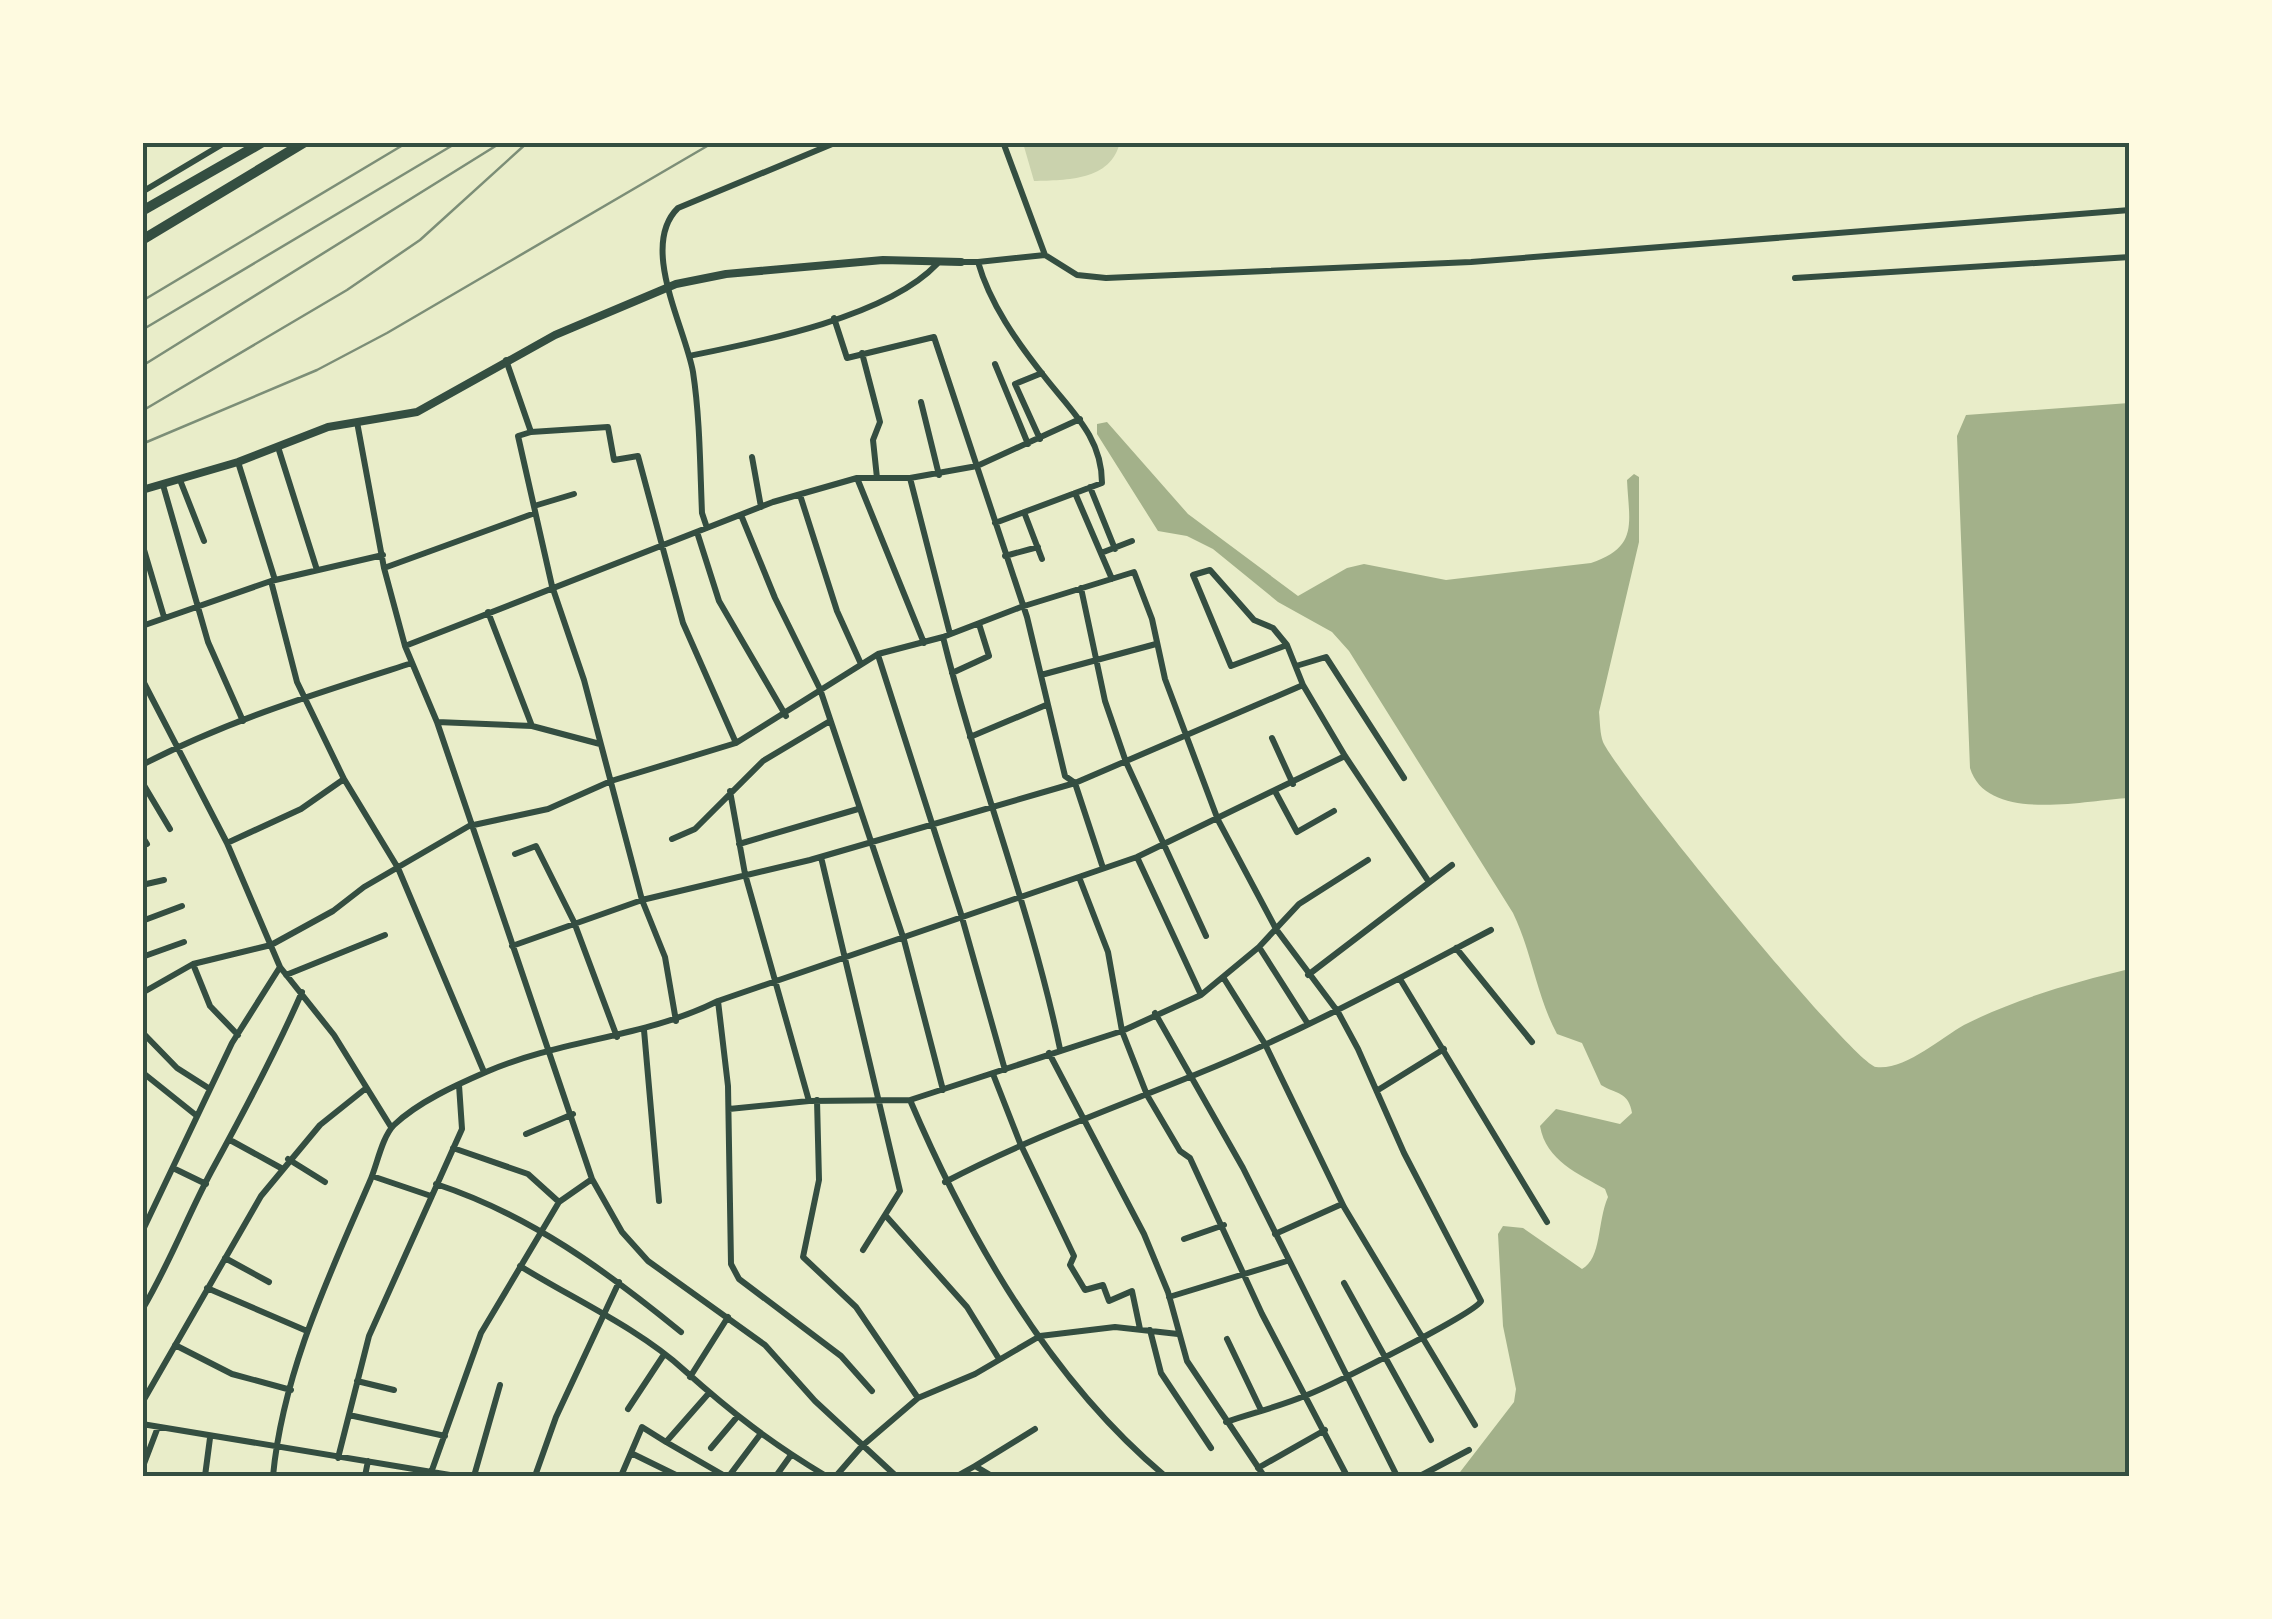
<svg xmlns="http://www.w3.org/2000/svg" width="2272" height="1619" viewBox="0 0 2272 1619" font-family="Commissioner,sans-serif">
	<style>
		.green { fill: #cad2ad }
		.water { fill: #a3b18a }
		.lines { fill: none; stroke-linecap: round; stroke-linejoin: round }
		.minor { stroke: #344e41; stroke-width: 6 }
		.tertiary { stroke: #344e41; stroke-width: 8 }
		.trunk { stroke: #344e41; stroke-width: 10 }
		.rail { stroke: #7c8e77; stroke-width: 2.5 }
		.neatline { fill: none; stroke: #344e41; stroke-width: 4 }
	</style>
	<rect width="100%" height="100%" fill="#e9edc9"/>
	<path class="green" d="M1120 142C1111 181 1067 180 1034 181L1023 143Z"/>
	<path class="water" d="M2129 403V798C2085 800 1987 824 1970 768L1957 436 1966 415Z
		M1107 422 1188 514 1298 596 1347 568 1364 564 1446 580 1591 563C1639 547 1629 523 1627 480L1634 474 1639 477V542L1599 712C1600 722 1600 734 1603 742 1619 777 1853 1064 1876 1067 1904 1071 1941 1038 1964 1025 2015 999 2075 982 2129 969V1476H1457L1514 1402 1516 1389 1503 1326 1498 1234 1503 1226 1523 1228 1582 1269C1602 1258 1597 1222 1608 1197L1605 1189C1579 1174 1546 1161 1540 1126L1556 1109 1620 1124 1632 1113C1629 1092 1616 1094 1601 1085L1582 1043 1557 1034C1536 995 1532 952 1513 913L1349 651 1332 632 1278 602 1213 549 1187 536 1158 531 1097 434V424Z"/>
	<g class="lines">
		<path class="minor" d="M1003 142 1045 255 1077 275 1106 278 1471 262 2130 210
			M142 192 226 142
			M961 262H978C990 304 1017 342 1044 376 1070 410 1102 436 1102 483L995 523
			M978 262 1045 255
			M1795 278 2130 257
			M834 318 847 358 934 337 1027 617 1065 776 1075 783 1103 868
			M862 353 880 422 873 440 877 478
			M689 356C759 342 887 317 937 264
			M506 360 531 432 518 436 552 586 584 680 642 900 665 957 676 1021
			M995 364 1028 444
			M921 402 939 475
			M357 422 384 568 405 646 437 722 592 1179 622 1232 648 1261 765 1345 815 1401 896 1476
			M531 432 608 427 614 460 638 456 683 623 736 743
			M1040 439 1015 384 1042 373
			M278 447 317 570
			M752 457 761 507
			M238 462 275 580
			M857 478 924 643
			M910 478 950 634
			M180 480 204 541
			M163 485 208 642 243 721
			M1090 487 1115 549
			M1075 493 1112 579
			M800 495 837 611 861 664
			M534 506 574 494
			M1024 512 1042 559
			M741 515 775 598 820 689 904 940 943 1090
			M707 528 702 513C700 466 700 418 693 372 685 327 639 246 678 208L837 142
			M697 532 719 601 786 716
			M142 543 164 617
			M1101 553 1132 541
			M1005 556 1038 547
			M384 568 535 513
			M271 581 297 682 344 779 398 868 484 1072
			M1081 588 1105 701 1126 762 1206 936
			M488 612 532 726
			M142 626 271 581 383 555
			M943 637C977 776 1031 909 1060 1049
			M1287 645 1231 666 1193 575 1210 570 1254 620 1273 628 1287 645 1303 685 1345 756 1429 882
			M405 646 773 502 857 478H910L977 466 1080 419
			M878 655 961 914 1005 1070
			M1296 666 1326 657 1404 778
			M952 673 989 656 979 624
			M1041 675 1156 644
			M142 679 227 843 280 967 334 1035 391 1127
			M437 722 532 726 600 744
			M970 737 1046 705
			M1272 738 1293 784
			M142 765C228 720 321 692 412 663
			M142 782 170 829
			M730 791 745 874 809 1101
			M1276 793 1297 832 1334 811
			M142 836 147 844 142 846
			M672 839 695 829 763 761 830 721
			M227 843 301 809 344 779
			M739 844 858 809
			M515 854 536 846 574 922 617 1037
			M821 857 900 1191 863 1250
			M1137 857 1201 995
			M1079 877 1108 952 1122 1031 1147 1095 1180 1151 1190 1158 1262 1314 1347 1476
			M142 885 164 880
			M142 921 182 906
			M512 946 642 900 810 860 1075 783 1303 685
			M1259 947 1308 1024
			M1456 948 1532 1042
			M142 957 184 942
			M193 964 210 1006 238 1035
			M286 975 385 935
			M1308 975 1452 865
			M1223 977 1265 1044 1344 1207 1475 1425
			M1400 979 1547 1222
			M142 993 193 964 271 945 333 911 364 887 469 826 548 809 611 781 736 743 878 654 943 637 1021 607 1134 572 1152 619 1165 679 1218 820 1276 929 1338 1012 1358 1049 1404 1153 1481 1301C1476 1313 1330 1386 1307 1395 1281 1406 1253 1413 1226 1422
			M718 1001 728 1086 731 1264 739 1279 841 1356 872 1391
			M1155 1013 1243 1168 1397 1476
			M644 1030 659 1201
			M142 1032 177 1068 210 1089
			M1049 1053 1144 1234 1168 1292 1187 1361 1264 1476
			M142 1072 197 1116
			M993 1074 1020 1143 1074 1256 1070 1265 1085 1290 1103 1285 1109 1301 1132 1291 1140 1329
			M1378 1090 1444 1049
			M817 1100 819 1180 803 1257 856 1307 918 1398
			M910 1100C968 1236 1050 1380 1165 1476
			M729 1109 809 1101 910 1100 1122 1031 1201 995 1259 947 1299 904 1368 860
			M526 1134 573 1114
			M230 1140 281 1168
			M453 1148 528 1174 559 1202 592 1179
			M288 1159 325 1182
			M173 1168 206 1184
			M372 1176 431 1196
			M945 1182C1027 1139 1111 1109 1197 1074 1299 1033 1394 981 1491 930
			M436 1184C530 1215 605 1270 681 1332
			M886 1216 967 1307 999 1359
			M142 1232 232 1043 280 967
			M1275 1234 1342 1204
			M1184 1239 1224 1225
			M225 1258 269 1282
			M520 1266C573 1299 638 1328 684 1370 732 1413 771 1443 826 1476
			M1344 1283 1431 1440
			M207 1288 307 1331
			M1169 1297 1287 1261
			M142 1310C169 1265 187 1217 211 1172 244 1112 275 1054 302 992
			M1150 1330 1161 1373 1211 1448
			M1227 1339 1261 1410
			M175 1345 232 1374 291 1390
			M690 1377 728 1317
			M357 1381 394 1390
			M709 1393 666 1442 725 1476
			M142 1403 261 1196 320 1125 365 1089
			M628 1409 663 1356
			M349 1415 445 1436
			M142 1424 456 1476
			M711 1448 737 1417
			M631 1453 678 1476
			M338 1458 369 1336 462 1129 459 1085
			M975 1466 1035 1429
			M1258 1468 1325 1430
			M142 1469 158 1427
			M432 1470 481 1333 559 1202
			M205 1476 210 1438
			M273 1476C283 1372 329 1276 370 1181 377 1165 382 1137 394 1125 418 1102 456 1085 486 1072 562 1039 644 1038 718 1001L1137 857 1345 756
			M365 1476 368 1461
			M474 1476 500 1385
			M535 1476 556 1417 619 1282
			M621 1476 642 1427 666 1442
			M729 1476 759 1436
			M776 1476 791 1455
			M836 1476 862 1446 918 1398 975 1374 1040 1336 1115 1327 1178 1334
			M957 1476 975 1466 992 1476
			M1420 1476 1469 1450"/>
		<path class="tertiary" d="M142 490 238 462 328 427 417 412 555 335 676 284 726 274 883 260 961 262"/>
		<path class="trunk" d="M142 211 263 142
			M142 240 305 142"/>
		<path class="rail" d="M142 301 408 142
			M142 330 458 142
			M142 366 502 142
			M142 411 347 290 420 240 528 142
			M142 444 317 370 387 333 714 142"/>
	</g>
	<rect width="2272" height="1619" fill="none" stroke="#fefae0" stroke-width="290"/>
	<rect x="145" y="145" width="1982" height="1329" class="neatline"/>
</svg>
